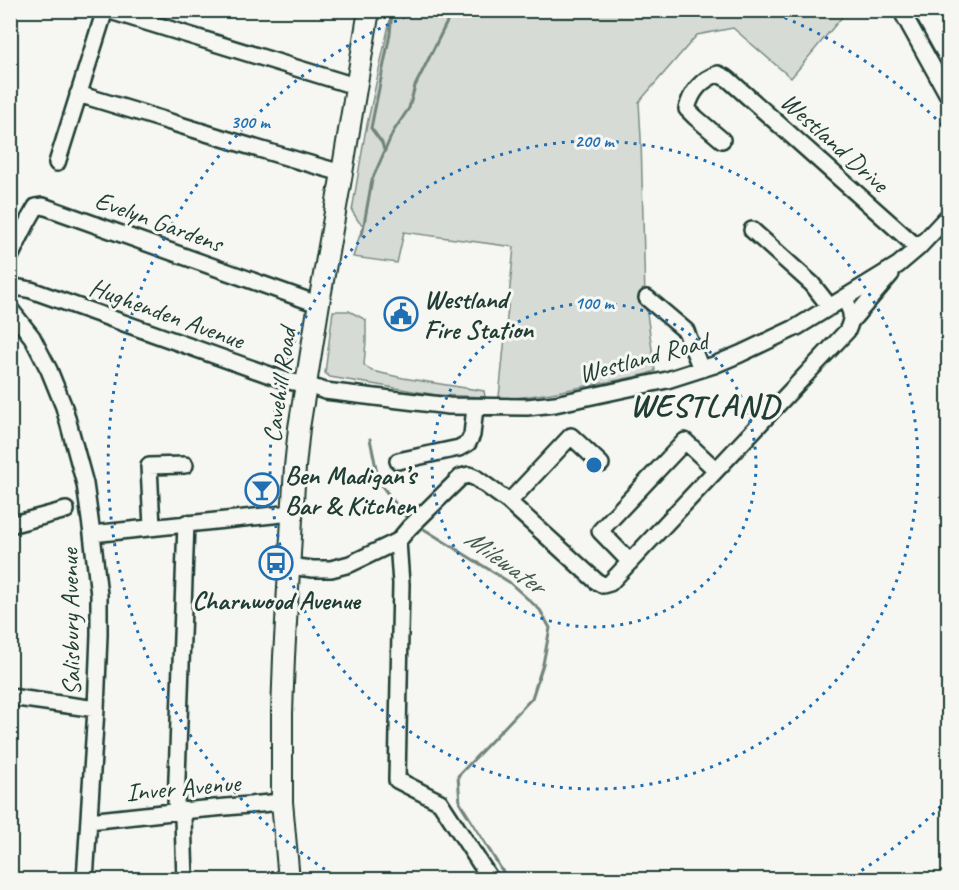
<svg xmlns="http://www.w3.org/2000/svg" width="959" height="890" viewBox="0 0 959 890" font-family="Caveat,sans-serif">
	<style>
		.green { fill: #d6dbd6; stroke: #7a8c85; stroke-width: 1.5 }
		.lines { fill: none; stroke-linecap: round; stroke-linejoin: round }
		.stream { stroke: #72847d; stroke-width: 3 }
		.minor-casing { stroke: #1f3d34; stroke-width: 20 }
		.major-casing { stroke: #1f3d34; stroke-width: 24 }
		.minor { stroke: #f6f6f2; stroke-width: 15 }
		.major { stroke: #f6f6f2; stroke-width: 20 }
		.ring { fill: none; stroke: #1f6fb2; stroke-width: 3; stroke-dasharray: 3 6 }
		.labels { text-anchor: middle; stroke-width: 6; stroke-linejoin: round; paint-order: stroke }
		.street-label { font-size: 26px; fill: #1f3d34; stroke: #f6f6f2 }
		.poi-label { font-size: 26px; font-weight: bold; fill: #1f3d34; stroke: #f6f6f2; text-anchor: start }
		.water-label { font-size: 27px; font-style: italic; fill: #425a52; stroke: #f6f6f2 }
		.district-label { font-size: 32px; font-weight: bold; letter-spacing: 1.5px; fill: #1f3d34; stroke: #f6f6f2 }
		.centre { fill: #1f6fb2; stroke: #f6f6f2; stroke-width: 3 }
		.ring-label { font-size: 18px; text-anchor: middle; font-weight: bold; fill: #1f6fb2; stroke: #f6f6f2; stroke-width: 6; stroke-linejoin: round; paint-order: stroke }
	</style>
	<rect width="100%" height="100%" fill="#f6f6f2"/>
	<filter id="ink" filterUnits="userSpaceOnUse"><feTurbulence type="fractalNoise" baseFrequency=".0167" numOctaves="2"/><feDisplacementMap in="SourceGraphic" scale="12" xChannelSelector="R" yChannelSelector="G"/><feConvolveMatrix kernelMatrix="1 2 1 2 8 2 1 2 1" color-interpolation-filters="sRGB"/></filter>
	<g filter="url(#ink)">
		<path class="green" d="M391 11H847L791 78 733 28 697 35 639 102 641 138 645 299 655 371 644 375 551 393 502 400 499 397 514 247 404 232 397 263 353 257 363 225 359 222 352 211 365 134 390 20Z
			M333 311H349L366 320V341L364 365 372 371 403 378 484 391 485 397 437 395 330 377 325 373Z"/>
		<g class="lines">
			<path class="stream" d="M384 150 382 143 371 128 390 34 392 10
				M362 235 372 180 393 132 409 108 415 86 453 10
				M370 439 379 482 404 515 411 520
				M419 526 509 582 540 610 550 628 543 664 532 698 458 776 460 803 508 880"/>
			<g class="minor-casing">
				<path id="minor" d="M107 10 355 86
					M901 10 948 95
					M78 94C166 120 254 149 342 173
					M722 140 695 117 687 109C691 92 702 79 718 74L728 79 918 248
					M57 163 105 10
					M752 230 812 284 830 307
					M10 257 28 221 36 207 43 206 309 301 319 303
					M10 286 31 290 284 380 307 385 325 391 449 406 527 407 555 404 667 380 714 365 740 354 797 327 898 265 918 248 948 216
					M647 298 686 331 701 369
					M10 309 32 337 49 370 64 407 85 484 92 534 99 595V635L96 709 85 880
					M852 320 891 274
					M398 461 459 448 468 443 472 435 475 407
					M509 502 571 436 601 464
					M10 525 66 510
					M152 527 149 466 185 465
					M92 534 292 513
					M398 541 401 584 397 780 440 802 491 880
					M630 562 600 531 685 441 716 470
					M288 566 313 569H331L350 564 398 541 409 528 461 477 469 475 476 478 509 502 596 581 603 585 610 583 847 331C854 316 852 312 844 298
					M10 697 96 709
					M89 821 181 811 282 802
					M185 880 183 818 181 811 176 806 186 523"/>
			</g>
			<g class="major-casing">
				<path id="major" d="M289 880 282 802V713L284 657 295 467 299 428 319 303 342 173 369 10"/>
			</g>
			<use href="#minor" class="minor"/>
			<use href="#major" class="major"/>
		</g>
	</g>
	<g class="ring">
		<circle cx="594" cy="465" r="162"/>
		<circle cx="594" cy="465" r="324"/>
		<path d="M947 800A486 486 0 0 1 848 879M340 879A486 486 0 0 1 420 11M768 11A486 486 0 0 1 947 130"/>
	</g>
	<defs>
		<g id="civic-ring" transform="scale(1.725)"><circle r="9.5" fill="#f6f6f2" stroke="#1f6fb2" stroke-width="1.5"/><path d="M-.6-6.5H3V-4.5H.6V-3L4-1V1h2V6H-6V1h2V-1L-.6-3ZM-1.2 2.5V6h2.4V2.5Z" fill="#1f6fb2"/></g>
		<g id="bar-ring" transform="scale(1.725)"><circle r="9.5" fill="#f6f6f2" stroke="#1f6fb2" stroke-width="1.5"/><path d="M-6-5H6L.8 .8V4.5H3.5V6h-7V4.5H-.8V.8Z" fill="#1f6fb2"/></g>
		<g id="bus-ring" transform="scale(1.725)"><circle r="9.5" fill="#f6f6f2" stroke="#1f6fb2" stroke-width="1.5"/><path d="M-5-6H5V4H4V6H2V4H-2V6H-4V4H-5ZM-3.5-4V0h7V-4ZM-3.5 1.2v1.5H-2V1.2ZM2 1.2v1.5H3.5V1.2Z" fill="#1f6fb2"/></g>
	</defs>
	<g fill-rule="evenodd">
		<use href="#civic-ring" x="401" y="314"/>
		<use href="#bar-ring" x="262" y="490"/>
		<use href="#bus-ring" x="276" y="563"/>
	</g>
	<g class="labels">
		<g class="street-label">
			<text transform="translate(835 142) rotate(42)" y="9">Westland Drive</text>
			<text transform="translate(159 221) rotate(20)" y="9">Evelyn Gardens</text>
			<text transform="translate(167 313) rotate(20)" y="9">Hughenden Avenue</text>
			<text transform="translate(643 357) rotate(-15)" y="9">Westland Road</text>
			<text transform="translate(279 385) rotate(-82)" y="9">Cavehill Road</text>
			<text transform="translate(70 622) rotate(-91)" y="9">Salisbury Avenue</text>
			<text transform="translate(183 787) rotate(-5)" y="9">Inver Avenue</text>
		</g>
		<g class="poi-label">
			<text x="424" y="308">Westland<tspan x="424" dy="30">Fire Station</tspan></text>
			<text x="285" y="484">Ben Madigan’s<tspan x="285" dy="30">Bar &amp; Kitchen</tspan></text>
			<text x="276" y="609" text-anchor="middle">Charnwood Avenue</text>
		</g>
		<g class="water-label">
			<text transform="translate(505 561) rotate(36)" y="9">Milewater</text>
		</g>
		<g class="district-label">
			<text x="705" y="416">WESTLAND</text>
		</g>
	</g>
	<circle cx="594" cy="465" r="9" class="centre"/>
	<g class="ring-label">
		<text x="250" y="128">300 m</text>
		<text x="594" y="147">200 m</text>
		<text x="594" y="309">100 m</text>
	</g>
	<rect width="959" height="890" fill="none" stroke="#f6f6f2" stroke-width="36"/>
	<rect x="18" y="18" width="923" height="854" fill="none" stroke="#1f3d34" stroke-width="2" filter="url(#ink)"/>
</svg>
